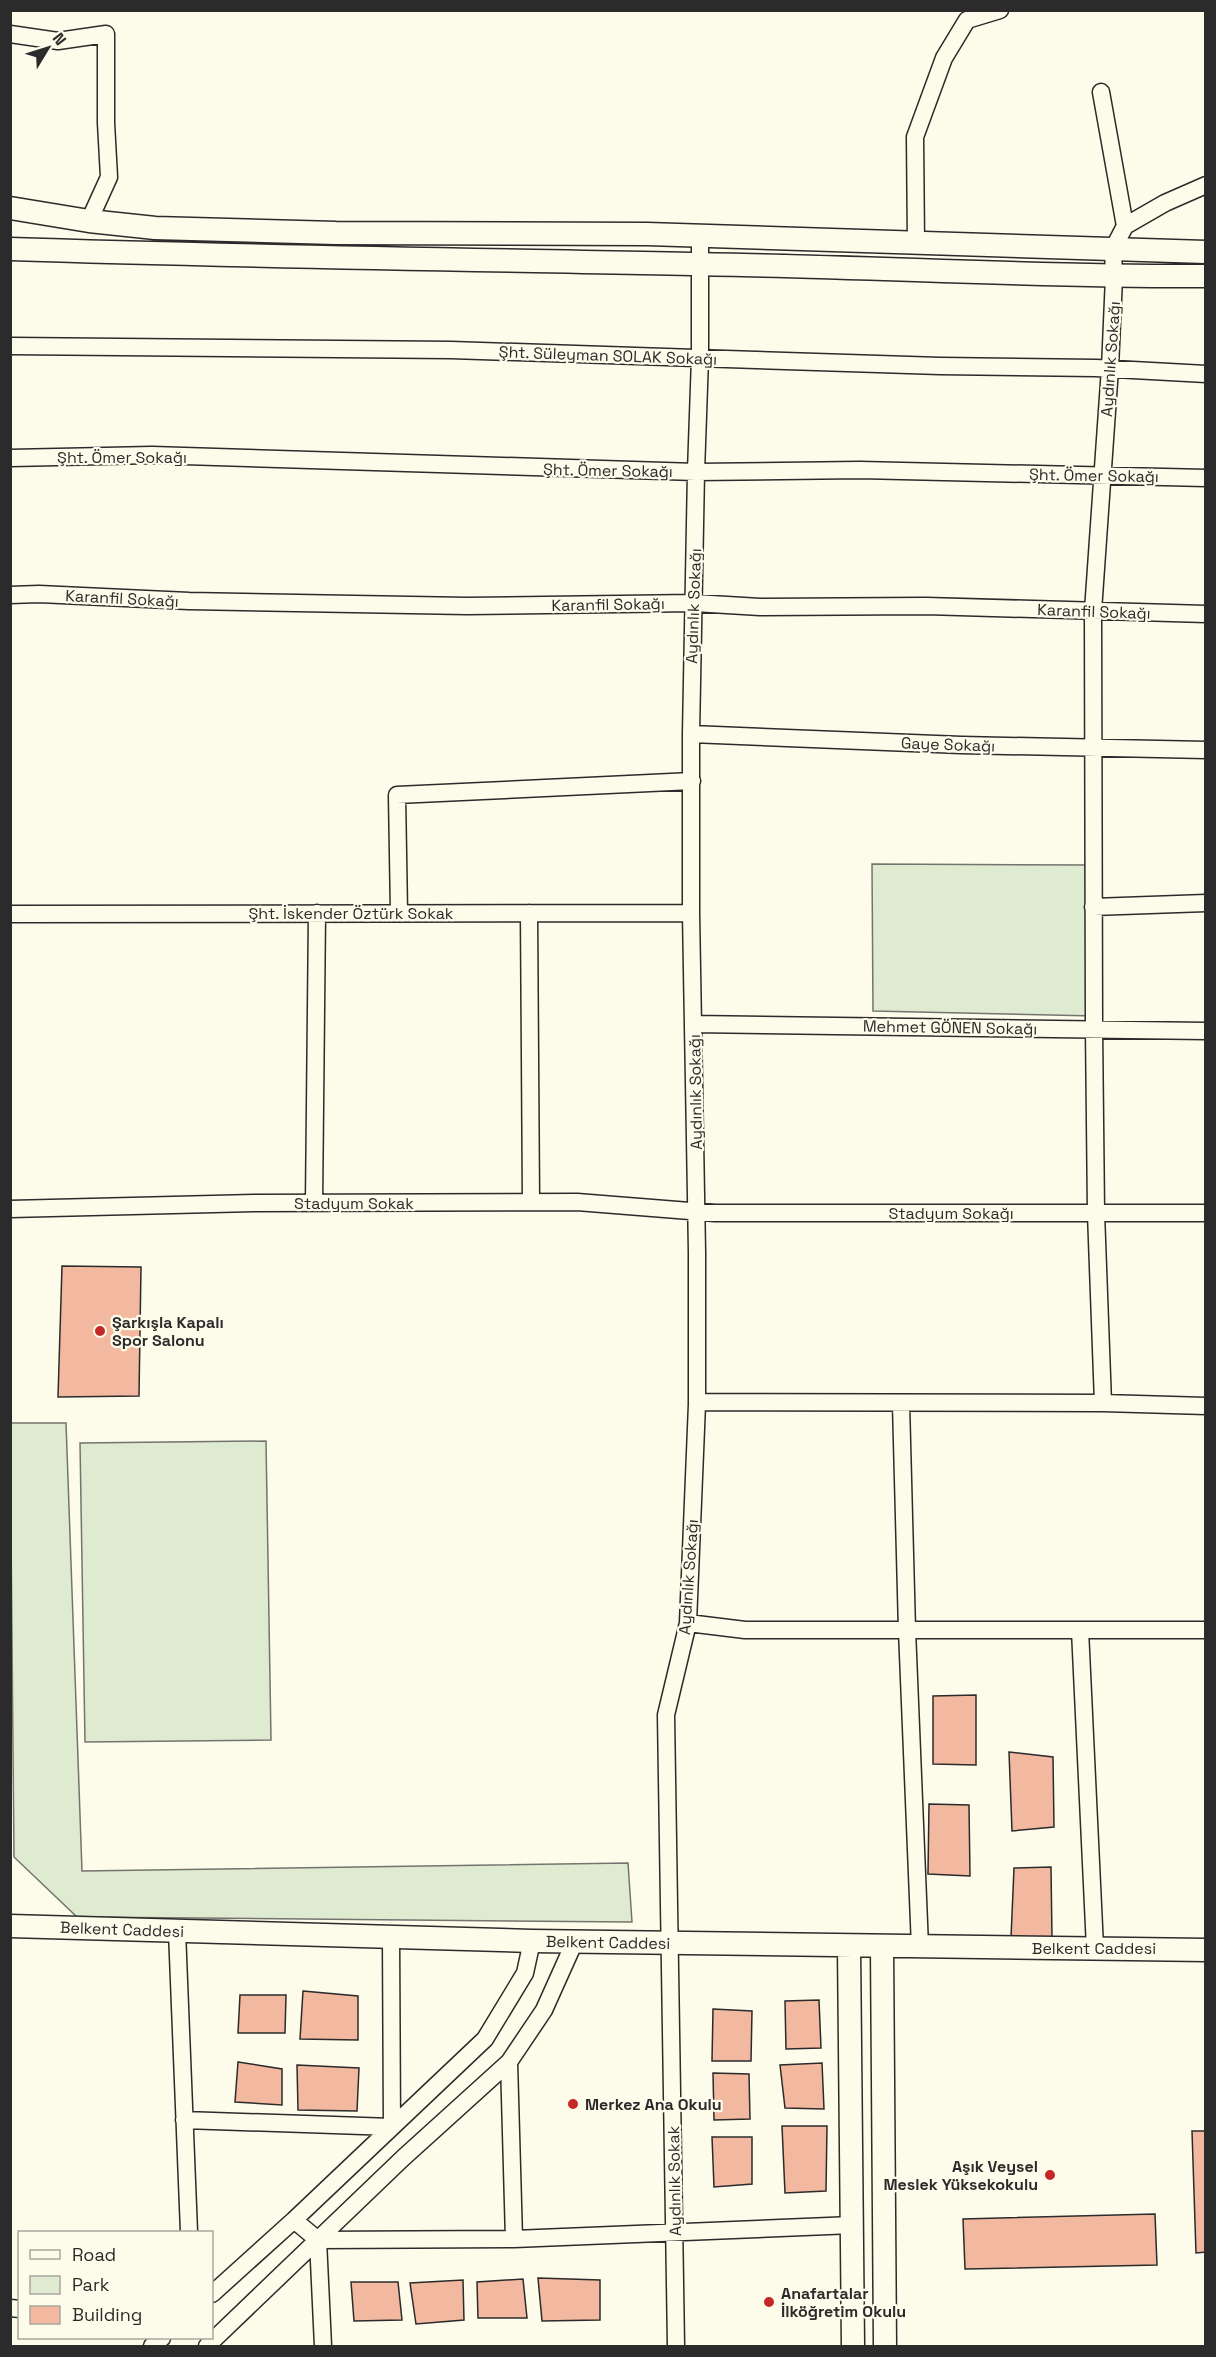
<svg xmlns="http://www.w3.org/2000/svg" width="1216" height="2357" viewBox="0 0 1216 2357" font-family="'Space Grotesk',sans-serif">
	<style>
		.green { fill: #deebd1; stroke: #74746e; stroke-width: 1.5 }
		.building { fill: #f2b8a0; stroke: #2b2b2b; stroke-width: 1.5 }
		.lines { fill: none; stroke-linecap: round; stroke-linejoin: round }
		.street-casing { stroke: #2b2b2b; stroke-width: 19 }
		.secondary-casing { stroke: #2b2b2b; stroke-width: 25 }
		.street { stroke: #fdfbea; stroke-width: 16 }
		.secondary { stroke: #fdfbea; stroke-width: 22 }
		.poi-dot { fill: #c62828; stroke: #fdfbea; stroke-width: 2 }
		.labels { text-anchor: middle; stroke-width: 4.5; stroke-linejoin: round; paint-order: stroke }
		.street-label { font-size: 16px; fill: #2b2b2b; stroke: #fdfbea }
		.poi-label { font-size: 16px; font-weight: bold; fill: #2b2b2b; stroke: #fdfbea; text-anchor: start }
	</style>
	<rect width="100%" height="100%" fill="#fdfbea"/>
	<path class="green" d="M872 864 1094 865 1095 1016 873 1011Z
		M10 1423H66L82 1871 628 1863 632 1922 77 1917 14 1857Z
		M266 1441 271 1740 85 1742 80 1443Z"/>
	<path class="building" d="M62 1266 141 1267 139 1396 58 1397Z
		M976 1695V1765L933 1764V1696Z
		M1009 1752 1053 1757 1054 1827 1012 1831Z
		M929 1804 969 1805 970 1876 928 1874Z
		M1051 1867 1052 1937 1011 1938 1014 1868Z
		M303 1991 358 1996V2040L300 2039Z
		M240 1995H286L285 2033H238Z
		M819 2000 821 2048 786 2049 785 2001Z
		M713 2009 752 2011 751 2061H712Z
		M238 2062 282 2069V2105L235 2102Z
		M822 2063 824 2109 785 2108 780 2065Z
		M297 2065 359 2068 357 2111 298 2110Z
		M713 2073 749 2074 750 2119 714 2120Z
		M782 2126H827L826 2191 785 2193Z
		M1192 2131H1206V2252L1196 2253Z
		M712 2137H752V2184L714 2187Z
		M1155 2214 1157 2265 965 2269 963 2219Z
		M538 2278 600 2280V2320L542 2321Z
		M523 2279 527 2318H478L477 2282Z
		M463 2280 464 2320 416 2324 410 2283Z
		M351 2282H398L402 2320 354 2321Z"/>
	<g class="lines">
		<g class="street-casing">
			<path id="street" d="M10 34 58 41 106 34V123L109 177 89 221
				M1101 92 1125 226
				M916 244 915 137 944 58 967 20 1000 10
				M10 346 451 350 940 366 1096 368 1206 374
				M10 458 152 455 696 472 860 470 1206 478
				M10 595 39 594 189 601 467 606 694 603 760 607 926 606 1206 614
				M691 734 961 745 1206 750
				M1093 907 1206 903
				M399 913 397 795 692 781
				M529 913 531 1202
				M10 914 691 913
				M694 1024 1206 1031
				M314 1203 317 913
				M10 1209 254 1203 577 1202 715 1213H1206
				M1103 1403 1096 1213 1094 1029 1093 611 1110 368 1114 277 1113 249 1125 226 1165 203 1206 185
				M697 1404 704 1402 1103 1403 1206 1406
				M901 1404 907 1630 920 1947
				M688 1623 745 1630H1206
				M1080 1630 1095 1948
				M177 1931 189 2232
				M509 2062 514 2239
				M184 2120 392 2127 391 1937
				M294 2220 318 2240 514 2239 853 2225
				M318 2240 323 2346
				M212 2294 294 2220 485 2039 525 1973 532 1941
				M10 2308 20 2309
				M152 2346 162 2338
				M207 2346 403 2158 509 2062 544 2010 575 1941
				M676 2346 666 1715 688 1623 697 1404V1252L691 913V734L696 472 700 358V237"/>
		</g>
		<g class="secondary-casing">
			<path id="secondary" d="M10 208 89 221 155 228 336 233 647 234 1206 252
				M10 249C255 257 499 260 743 265 897 268 1051 277 1206 276
				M10 1926 532 1941 1206 1950
				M849 1947 853 2346
				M882 1947 885 2346"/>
		</g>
		<use href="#street" class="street"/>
		<use href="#secondary" class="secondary"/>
	</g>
	<g class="poi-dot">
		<circle cx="100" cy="1331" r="6"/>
		<circle cx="573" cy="2104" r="6"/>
		<circle cx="1050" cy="2175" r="6"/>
		<circle cx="769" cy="2302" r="6"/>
	</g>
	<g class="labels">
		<g class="street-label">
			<text transform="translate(608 355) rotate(2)" y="6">Şht. Süleyman SOLAK Sokağı</text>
			<text transform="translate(1110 359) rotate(-86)" y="6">Aydınlık Sokağı</text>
			<text x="122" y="463">Şht. Ömer Sokağı</text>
			<text transform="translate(608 470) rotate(1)" y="6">Şht. Ömer Sokağı</text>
			<text transform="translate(1094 475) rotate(1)" y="6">Şht. Ömer Sokağı</text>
			<text transform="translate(122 598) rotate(3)" y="6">Karanfil Sokağı</text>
			<text transform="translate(608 604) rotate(-1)" y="6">Karanfil Sokağı</text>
			<text transform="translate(693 606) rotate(-88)" y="6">Aydınlık Sokağı</text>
			<text transform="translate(1094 611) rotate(2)" y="6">Karanfil Sokağı</text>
			<text transform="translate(948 744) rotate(2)" y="6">Gaye Sokağı</text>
			<text x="351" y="919">Şht. İskender Öztürk Sokak</text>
			<text transform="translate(950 1027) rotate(1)" y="6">Mehmet GÖNEN Sokağı</text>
			<text transform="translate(695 1092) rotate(-91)" y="6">Aydınlık Sokağı</text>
			<text x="354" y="1209">Stadyum Sokak</text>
			<text x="951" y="1219">Stadyum Sokağı</text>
			<text transform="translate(688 1577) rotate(-86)" y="6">Aydınlık Sokağı</text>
			<text transform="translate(122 1929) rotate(2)" y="6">Belkent Caddesi</text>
			<text transform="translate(608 1942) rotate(1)" y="6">Belkent Caddesi</text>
			<text x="1094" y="1954">Belkent Caddesi</text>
			<text transform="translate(674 2181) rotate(-91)" y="6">Aydınlık Sokak</text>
		</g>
		<g class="poi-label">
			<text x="112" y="1328">Şarkışla Kapalı<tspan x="112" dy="18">Spor Salonu</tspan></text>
			<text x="585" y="2110">Merkez Ana Okulu</text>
			<text x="1038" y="2172" text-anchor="end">Aşık Veysel<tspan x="1038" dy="18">Meslek Yüksekokulu</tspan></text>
			<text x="781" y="2299">Anafartalar<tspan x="781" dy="18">İlköğretim Okulu</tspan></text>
		</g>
	</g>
	<rect width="1216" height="2357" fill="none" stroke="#2b2b2b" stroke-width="24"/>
	<rect x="18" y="2231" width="195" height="108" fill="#fdfbea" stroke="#a9a89e" stroke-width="1.5"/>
	<rect x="30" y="2250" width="30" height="9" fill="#fdfbea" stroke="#a9a89e" stroke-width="1.5"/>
	<text x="72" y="2261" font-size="18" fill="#2b2b2b">Road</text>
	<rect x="30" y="2276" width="30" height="18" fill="#deebd1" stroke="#a9a89e" stroke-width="1.5"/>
	<text x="72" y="2291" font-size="18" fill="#2b2b2b">Park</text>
	<rect x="30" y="2306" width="30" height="18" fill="#f2b8a0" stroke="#a9a89e" stroke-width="1.5"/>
	<text x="72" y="2321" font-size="18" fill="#2b2b2b">Building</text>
	<g transform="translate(48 48) rotate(52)" stroke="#fdfbea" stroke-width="4.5" paint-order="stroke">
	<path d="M0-4.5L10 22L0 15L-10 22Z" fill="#2b2b2b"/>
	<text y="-9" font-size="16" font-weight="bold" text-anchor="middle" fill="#2b2b2b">N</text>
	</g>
</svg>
